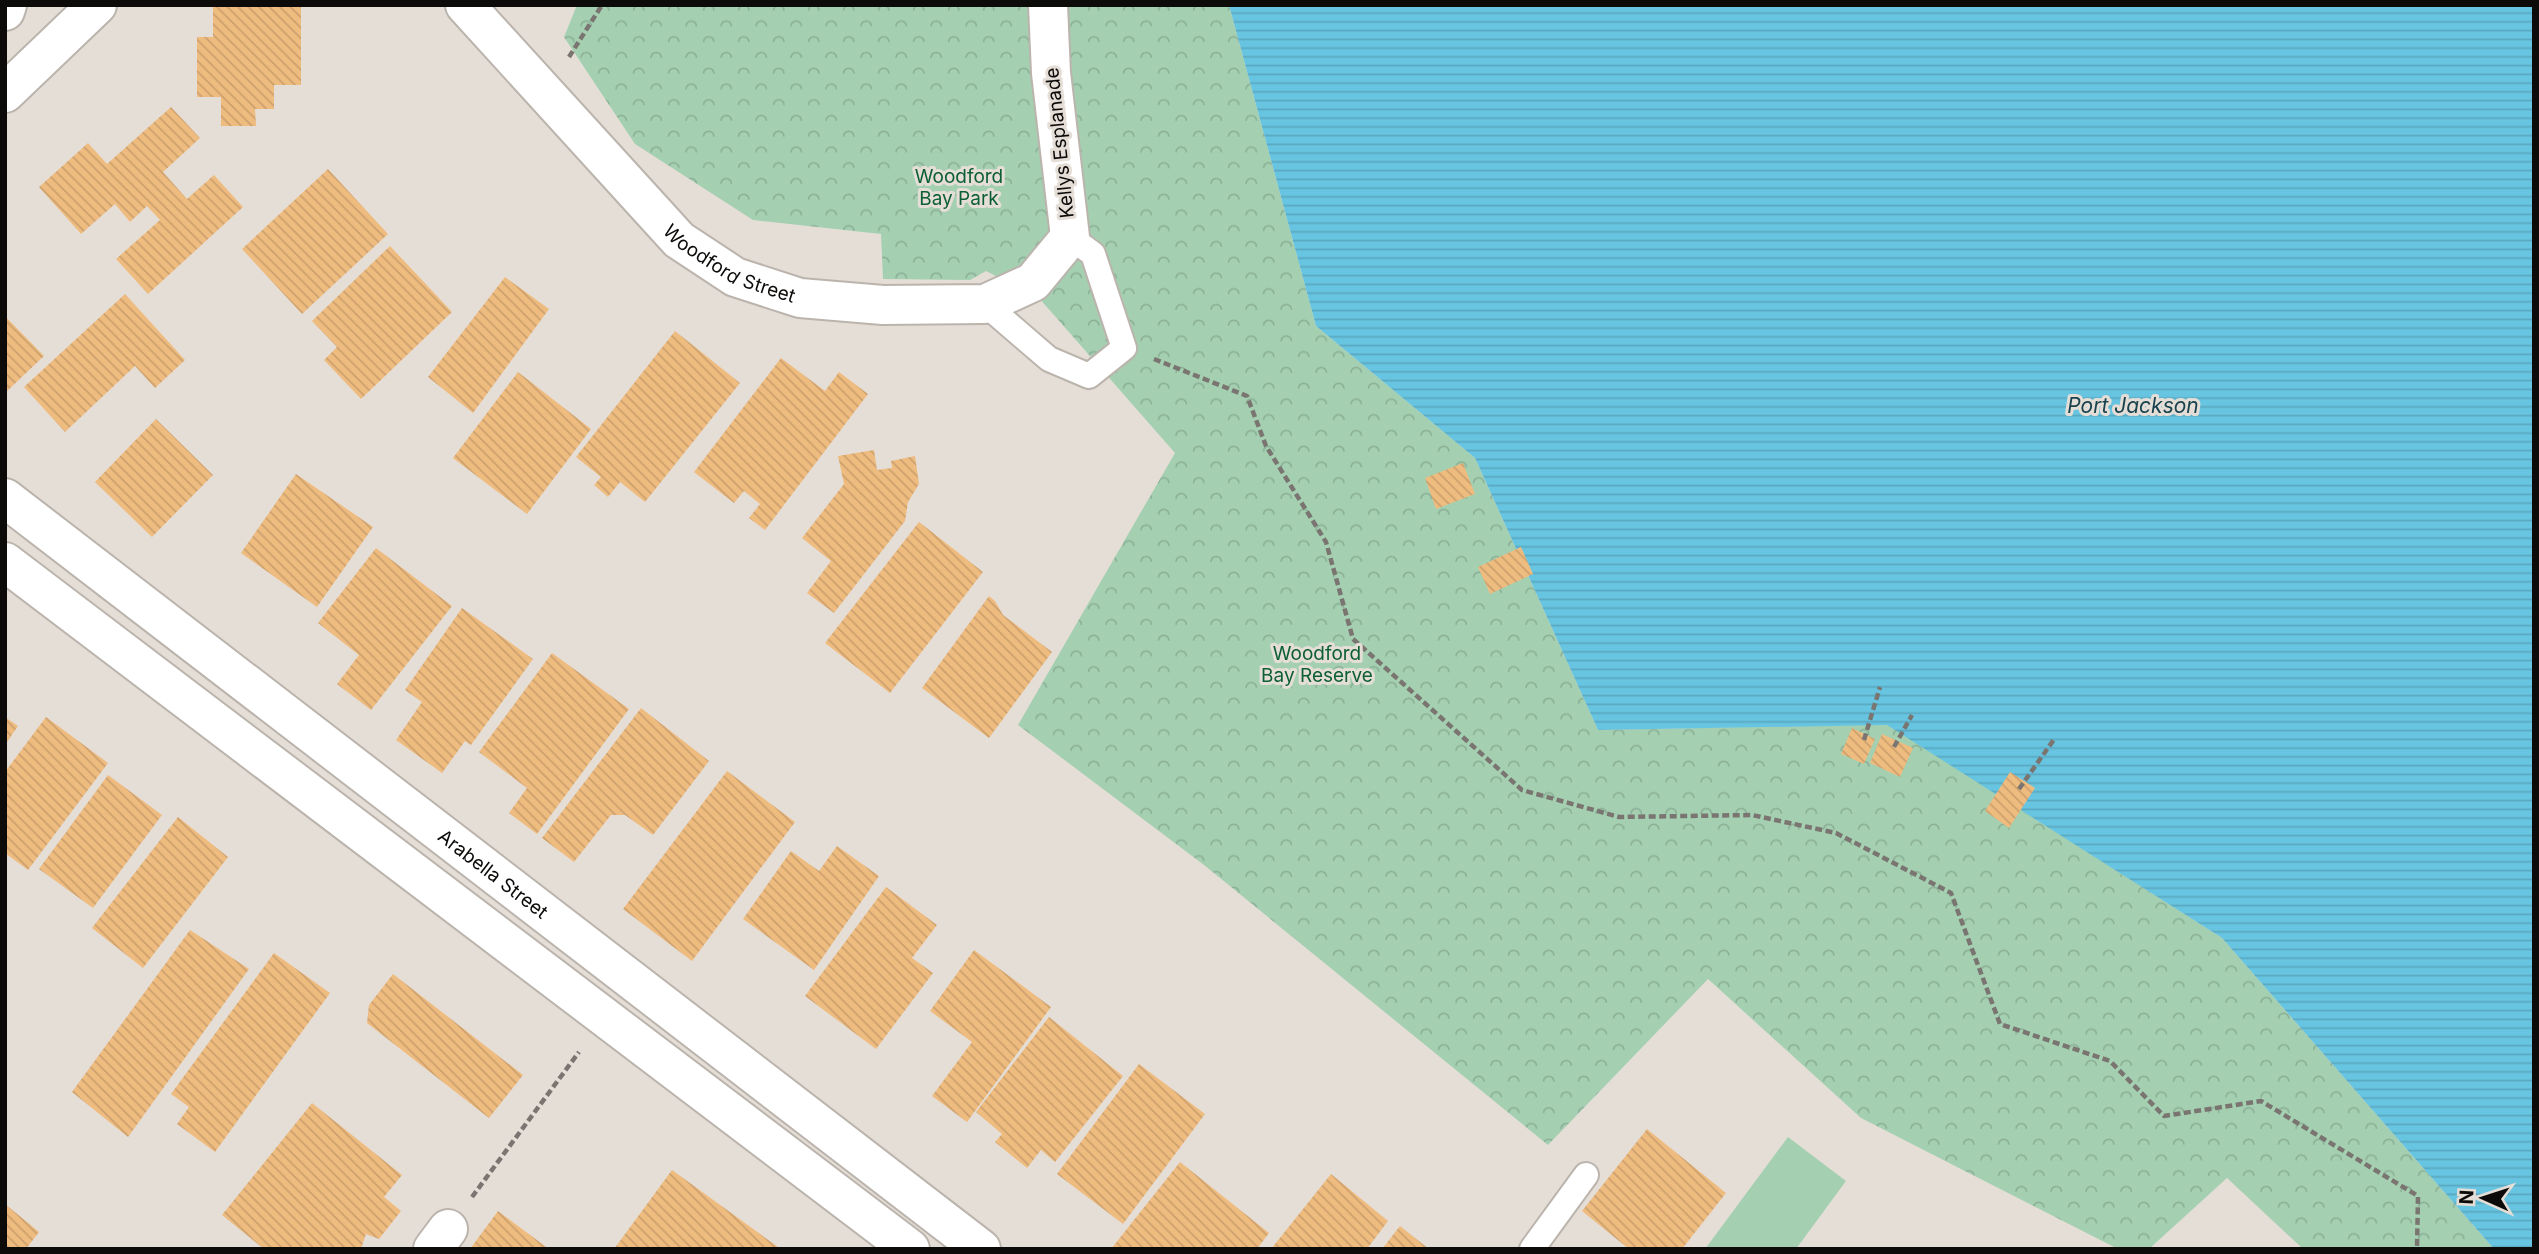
<svg xmlns="http://www.w3.org/2000/svg" width="2539" height="1254" viewBox="0 0 2539 1254" font-family="Inter,sans-serif">
	<style>
		.park { fill: url(#park-crowns) }
		.garden { fill: #a4d0b1 }
		.water { fill: url(#water-rules) }
		.building { fill: url(#building-back-hatch) }
		.lines { fill: none; stroke-linecap: round; stroke-linejoin: round }
		.service-casing { stroke: #bbb4ad; stroke-width: 28 }
		.minor-casing { stroke: #bbb4ad; stroke-width: 42 }
		.path { stroke: #7a7571; stroke-width: 4.5; stroke-dasharray: 7 3.5; stroke-linecap: butt }
		.service { stroke: #fff; stroke-width: 24 }
		.minor { stroke: #fff; stroke-width: 38 }
		.labels { text-anchor: middle; stroke-width: 6; stroke-linejoin: round; paint-order: stroke }
		.street-label { font-size: 19px; fill: #0d0b09; stroke: #e5ded7 }
		.park-label { font-size: 19px; fill: #0c5f34; stroke: #e5ded7 }
		.water-label { font-size: 21px; font-style: italic; fill: #19434f; stroke: #e5ded7 }
	</style>
	<defs>
		<pattern id="park-crowns" width="20" height="18" patternUnits="userSpaceOnUse" patternTransform="scale(1.75)"><rect width="20" height="18" fill="#a4d0b1"/><path d="M2 6a3 3 0 1 1 6 0M12 15a3 3 0 1 1 6 0" fill="none" stroke="#8cb197"/></pattern>
		<pattern id="water-rules" width="6" height="5" patternUnits="userSpaceOnUse" patternTransform="scale(1.75)"><rect width="6" height="5" fill="#68c5e1"/><path d="M0 2.5h6" fill="none" stroke="#59a8c0"/></pattern>
		<pattern id="building-back-hatch" width="6" height="6" patternUnits="userSpaceOnUse" patternTransform="scale(1.75)"><rect width="6" height="6" fill="#efbc80"/><path d="M-1 5l2 2M0 0l6 6M5-1l2 2" fill="none" stroke="#cca06d"/></pattern>
	</defs>
	<rect width="100%" height="100%" fill="#e5ded7"/>
	<path class="park" d="M577 5H1229L1316 326 1475 458 1598 730 1887 724 2222 938 2494 1249H2303L2227 1178 2149 1249H2118L1861 1118 1708 979 1548 1145 1204 865 1018 725 1175 453 1039 298 986 271 970 280 883 279 881 234 753 220 635 144 564 37Z"/>
	<path class="garden" d="M1788 1137 1846 1181 1796 1249H1705Z"/>
	<path class="water" d="M1229 5H2534V1249H2494L2222 938 1887 725 1598 730 1475 458 1316 326Z"/>
	<path class="building" d="M213 5H301V85H274V109H255L256 126H221V97H197V37H213Z
		M171 107 200 138 163 172 187 199 214 175 243 207 148 294 116 259 160 220 147 206 130 222 115 204 81 234 39 187 88 143 107 164Z
		M328 169 388 234 302 314 242 249Z
		M390 246 452 312 361 399 324 360 337 347 312 321Z
		M505 277 549 309 473 413 428 377Z
		M125 294 185 360 155 388 135 366 65 432 24 387Z
		M5 316 44 356 5 393Z
		M675 331 740 383 645 502 620 482 608 497 594 485 601 477 576 457Z
		M781 358 825 391 839 372 868 394 765 530 749 518 760 504 744 491 734 503 694 472Z
		M518 372 591 429 527 514 453 458Z
		M156 419 213 475 152 537 95 482Z
		M874 450 877 470 892 468 891 461 915 456 919 484 908 502 905 521 834 613 807 593 831 561 802 538 844 484 838 456Z
		M1463 463 1475 494 1436 509 1425 478Z
		M296 474 373 527 317 607 241 553Z
		M919 522 983 572 890 693 825 643Z
		M1521 547 1533 574 1490 594 1478 567Z
		M376 548 452 606 371 710 337 684 359 655 318 623Z
		M989 596 995 601 1003 615 1052 652 989 738 922 688Z
		M462 608 533 659 471 745 465 741 442 773 396 740 422 702 405 690Z
		M552 653 629 709 537 834 509 813 527 788 479 752Z
		M641 708 709 761 653 835 625 815H611L574 862 542 838Z
		M5 717 18 726 5 745Z
		M46 717 108 763 28 870 5 853V772Z
		M1852 728 1875 739 1864 764 1841 754Z
		M1882 734 1913 748 1900 777 1870 763Z
		M727 771 795 822 692 961 623 909Z
		M2010 772 2035 788 2009 828 1985 811Z
		M108 775 162 815 93 908 39 869Z
		M178 817 228 857 143 968 92 928Z
		M837 846 879 876 814 970 743 919 791 851 819 871Z
		M886 887 937 925 912 958 933 973 876 1049 805 996Z
		M190 930 249 969 128 1137 72 1092Z
		M974 950 1051 1007 967 1122 932 1096 972 1042 930 1011Z
		M274 953 330 993 215 1152 177 1124 189 1107 171 1094Z
		M393 974 523 1075 489 1118 367 1023 369 1005Z
		M1049 1017 1123 1076 1055 1162 1041 1150 1027 1168 995 1142 1002 1134 976 1112Z
		M1139 1064 1205 1114 1123 1224 1057 1174Z
		M312 1103 402 1175 384 1197 401 1211 379 1239 366 1234 361 1249H264L222 1215Z
		M1647 1129 1726 1193 1682 1249H1629L1582 1211Z
		M1180 1162 1269 1233 1257 1249H1111Z
		M672 1170 778 1247 776 1249H614Z
		M1331 1174 1388 1221 1367 1249H1271Z
		M5 1204 39 1232 26 1249H5Z
		M498 1211 549 1249H470Z
		M1400 1226 1429 1249H1382Z"/>
	<g class="lines">
		<g class="service-casing">
			<path id="service" d="M985 304 1049 359 1089 376 1124 348 1093 254 1070 237
				M1532 1249 1586 1175"/>
		</g>
		<g class="minor-casing">
			<g id="minor">
				<path id="s1" d="M465 5 679 240 735 277 800 298 883 305 985 304 1033 282 1070 237 1051 73 1048 5"/>
				<path d="M5 11 7 5"/>
				<path d="M5 93 97 5"/>
				<path id="s2" d="M5 498 981 1249"/>
				<path d="M5 562 910 1249"/>
				<path d="M433 1249 448 1229"/>
			</g>
		</g>
		<path class="path" d="M569 57 602 5
			M1154 359 1247 396 1266 446 1326 542 1353 639 1522 790 1619 817 1752 815 1836 833 1951 893 2000 1024 2110 1061 2164 1116 2261 1101 2418 1196 2417 1249
			M1864 740 1880 687
			M1894 747 1912 715
			M2019 789 2055 738
			M472 1197 579 1052"/>
		<use href="#service" class="service"/>
		<use href="#minor" class="minor"/>
	</g>
	<g class="labels">
		<g class="street-label">
			<text transform="translate(1059 143) rotate(-96)" y="7">Kellys Esplanade</text>
			<text dy="7" stroke="none"><textPath href="#s1" startOffset="374">Woodford Street</textPath></text>
			<text dy="7" stroke="none"><textPath href="#s2" startOffset="616">Arabella Street</textPath></text>
		</g>
		<g class="park-label">
			<text x="959" y="183">Woodford<tspan x="959" dy="22">Bay Park</tspan></text>
			<text x="1317" y="660">Woodford<tspan x="1317" dy="22">Bay Reserve</tspan></text>
		</g>
		<g class="water-label">
			<text x="2133" y="413">Port Jackson</text>
		</g>
	</g>
	<rect width="2539" height="1254" fill="none" stroke="#0d0b09" stroke-width="14"/>
	<g transform="translate(2483 1198) rotate(273)" stroke="#e5ded7" stroke-width="5" paint-order="stroke">
	<path d="M0-5L12 26L0 18L-12 26Z" fill="#0d0b09"/>
	<text y="-10" font-size="19" font-weight="bold" text-anchor="middle" fill="#0d0b09">N</text>
	</g>
</svg>
